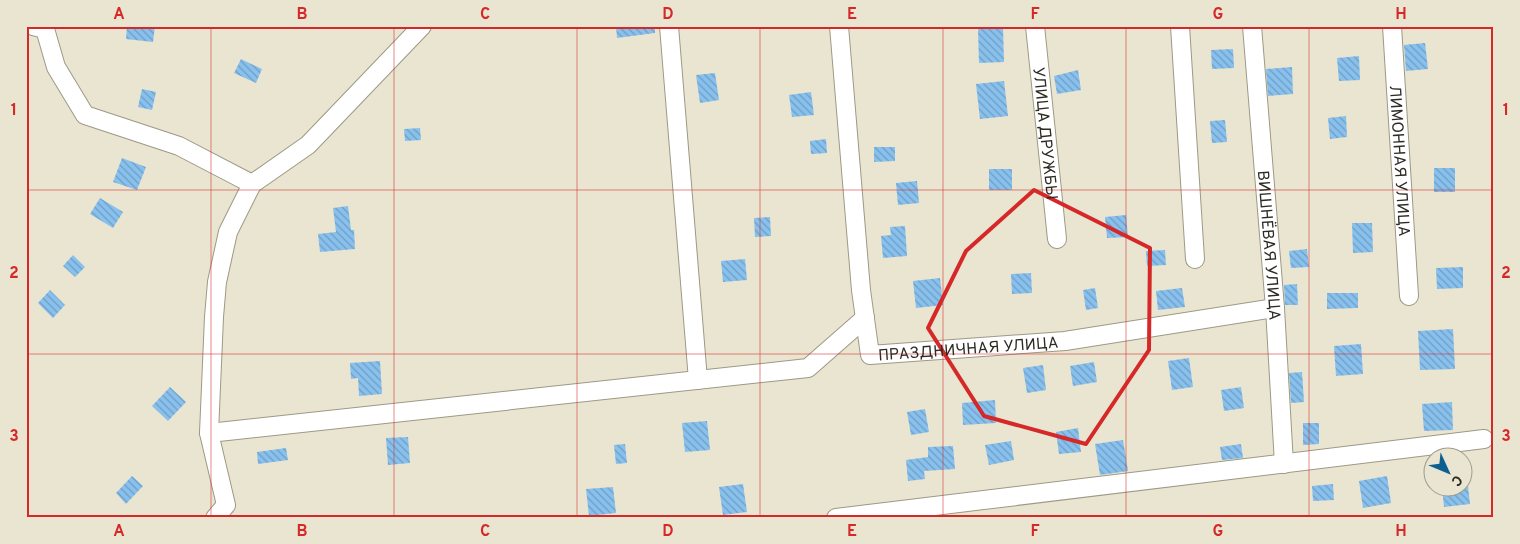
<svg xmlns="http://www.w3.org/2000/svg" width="1520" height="544" viewBox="0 0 1520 544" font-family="Overpass,sans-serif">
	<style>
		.building { fill: url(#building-back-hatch) }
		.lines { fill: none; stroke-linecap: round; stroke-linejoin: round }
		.minor-casing { stroke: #9d9986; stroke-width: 20 }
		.minor { stroke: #fff; stroke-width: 18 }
		.marked { fill: none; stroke: #d62828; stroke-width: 4; stroke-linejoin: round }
		.grid { fill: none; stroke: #d62828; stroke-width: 1; stroke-opacity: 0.55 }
		.labels { text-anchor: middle; stroke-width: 4; stroke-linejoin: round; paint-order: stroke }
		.street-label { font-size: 16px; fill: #2d2b24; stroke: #e9e5d1 }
		.neatline { fill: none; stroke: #d62828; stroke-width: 2 }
		.grid-label { font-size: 16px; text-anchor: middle; font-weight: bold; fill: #d62828 }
	</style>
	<defs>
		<pattern id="building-back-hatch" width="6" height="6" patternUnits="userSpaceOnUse" patternTransform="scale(1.25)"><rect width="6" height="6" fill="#88c1ee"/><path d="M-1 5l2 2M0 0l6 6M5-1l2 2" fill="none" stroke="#709dc1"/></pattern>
	</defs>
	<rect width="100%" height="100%" fill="#e9e5d1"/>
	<path class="building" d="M127 26H155L153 42 126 39Z
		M616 26H655V33L617 38Z
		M1003 27 1004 62 979 63 978 28Z
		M1425 43 1428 69 1406 71 1404 45Z
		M1233 49 1234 68 1212 69 1211 50Z
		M1359 56 1360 80 1339 81 1337 58Z
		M241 59 262 69 256 83 234 73Z
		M1292 67 1293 94 1268 96 1266 69Z
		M1078 70 1081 90 1057 94 1054 76Z
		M715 73 719 100 700 103 696 75Z
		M1004 81 1008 116 980 119 976 84Z
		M142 89 156 92 152 110 138 107Z
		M811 92 814 115 792 117 789 95Z
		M1346 116 1347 137 1330 139 1328 118Z
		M1225 120 1227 142 1212 143 1210 121Z
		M420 128 421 140 405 141 404 129Z
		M826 139 827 153 811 154 810 141Z
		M874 147H895V161L874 162Z
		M122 158 146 167 137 190 113 182Z
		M1434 168H1455V192H1434Z
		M989 169H1012V190H989Z
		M917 181 919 203 898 205 896 183Z
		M100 198 123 212 113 228 90 214Z
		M348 206 351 230H354L355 249 320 252 318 234 336 232 333 208Z
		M1126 215 1128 237 1107 238 1105 217Z
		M770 217 771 236 755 237 754 218Z
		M1352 223H1372L1373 252 1353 253Z
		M905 226 907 256 883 258 881 236 891 235 890 227Z
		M1307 249 1309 267 1291 268 1289 251Z
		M1165 250 1166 265 1147 266 1146 251Z
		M73 255 85 267 75 277 63 266Z
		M745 259 747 280 723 282 721 261Z
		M1463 267V288L1437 289 1436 268Z
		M1031 273 1032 293 1012 294 1011 274Z
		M940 278 943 305 916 308 913 281Z
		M1297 284 1298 305H1285L1284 285Z
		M1095 288 1098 308 1086 310 1083 290Z
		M1182 288 1185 307 1158 310 1156 291Z
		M50 290 65 305 53 318 38 303Z
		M1327 293H1358V308L1327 309Z
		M1453 329 1455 369 1420 370 1418 331Z
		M1361 344 1363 374 1336 376 1334 346Z
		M1189 358 1193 387 1172 390 1168 361Z
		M380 361 382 394 359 396 358 378 351 379 350 363Z
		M1094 362 1097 382 1073 386 1070 366Z
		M1043 365 1046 390 1027 393 1023 368Z
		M1302 372 1304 402 1291 403 1289 373Z
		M170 387 186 402 168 421 152 406Z
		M1241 387 1244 408 1224 411 1221 390Z
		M995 400 996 423 963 425 962 403Z
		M1452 402 1453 430 1424 431 1422 404Z
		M925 409 929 432 911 435 907 412Z
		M707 421 710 450 685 452 682 423Z
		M1303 423H1319V444L1303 445Z
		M1078 428 1081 452 1059 454 1056 432Z
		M408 437 410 463 388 465 386 438Z
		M1123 440 1128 471 1100 475 1095 444Z
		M1011 441 1014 460 989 465 985 445Z
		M625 444 627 463 616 464 614 445Z
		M1241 444 1243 458 1222 460 1220 447Z
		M953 446 955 469 924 471 925 479 908 481 906 460 928 457V447Z
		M286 448 288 460 258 464 257 452Z
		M132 476 143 486 126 504 116 493Z
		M1387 476 1391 503 1363 508 1359 481Z
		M743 484 747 512 723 515 719 487Z
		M1333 484 1334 500 1313 501 1312 486Z
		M1442 486H1468L1470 504 1444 507Z
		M613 487 616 513 589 516 586 489Z"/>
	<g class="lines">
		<g class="minor-casing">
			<g id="minor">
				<path d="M33 26 45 29 56 67 85 115 179 146 252 184 228 232 217 282 214 317 209 433 226 505 215 518"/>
				<path d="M669 26 698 380"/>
				<path id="s1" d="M839 26 861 290 870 355 1065 341 1275 308"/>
				<path id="s2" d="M1035 26 1057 239"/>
				<path d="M1180 26 1195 259"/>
				<path id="s3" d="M1252 26 1275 308 1284 464"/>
				<path id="s4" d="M1392 26 1409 296"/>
				<path d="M252 184 308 145 422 26"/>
				<path d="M209 433 808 368 865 318"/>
				<path d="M836 518 1484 439"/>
			</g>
		</g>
		<use href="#minor" class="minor"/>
	</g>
	<path class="marked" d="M1034 190 1150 248 1149 350 1086 444 984 416 928 328 966 251Z"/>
	<path class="grid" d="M211 26V518M394 26V518M577 26V518M760 26V518M943 26V518M1126 26V518M1309 26V518M26 190H1494M26 354H1494"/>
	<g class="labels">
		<g class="street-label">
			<text dy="6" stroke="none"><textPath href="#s2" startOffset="108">УЛИЦА ДРУЖБЫ</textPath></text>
			<text dy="6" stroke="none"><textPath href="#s4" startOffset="135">ЛИМОННАЯ УЛИЦА</textPath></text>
			<text dy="6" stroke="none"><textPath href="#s3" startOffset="220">ВИШНЁВАЯ УЛИЦА</textPath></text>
			<text dy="6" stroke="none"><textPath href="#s1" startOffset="429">ПРАЗДНИЧНАЯ УЛИЦА</textPath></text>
		</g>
	</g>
	<rect width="1520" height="544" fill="none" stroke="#e9e5d1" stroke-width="55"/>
	<g transform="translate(1448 472) rotate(134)"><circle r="24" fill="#e9e5d1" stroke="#9e9b8c"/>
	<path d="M0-4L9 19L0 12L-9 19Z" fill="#0e5f91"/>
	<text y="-8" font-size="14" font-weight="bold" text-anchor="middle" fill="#2d2b24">С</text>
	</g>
	<rect x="28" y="28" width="1464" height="488" class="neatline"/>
	<g class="grid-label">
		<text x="119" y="19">A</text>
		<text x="302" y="19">B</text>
		<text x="485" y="19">C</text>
		<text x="668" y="19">D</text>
		<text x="852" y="19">E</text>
		<text x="1035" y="19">F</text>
		<text x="1218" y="19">G</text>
		<text x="1401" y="19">H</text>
		<text x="14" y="115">1</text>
		<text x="1506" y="115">1</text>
		<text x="14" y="278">2</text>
		<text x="1506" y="278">2</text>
		<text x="14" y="441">3</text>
		<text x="1506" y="441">3</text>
		<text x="119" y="536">A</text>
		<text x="302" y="536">B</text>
		<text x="485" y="536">C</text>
		<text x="668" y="536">D</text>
		<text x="852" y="536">E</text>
		<text x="1035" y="536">F</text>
		<text x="1218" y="536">G</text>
		<text x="1401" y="536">H</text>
	</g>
</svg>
